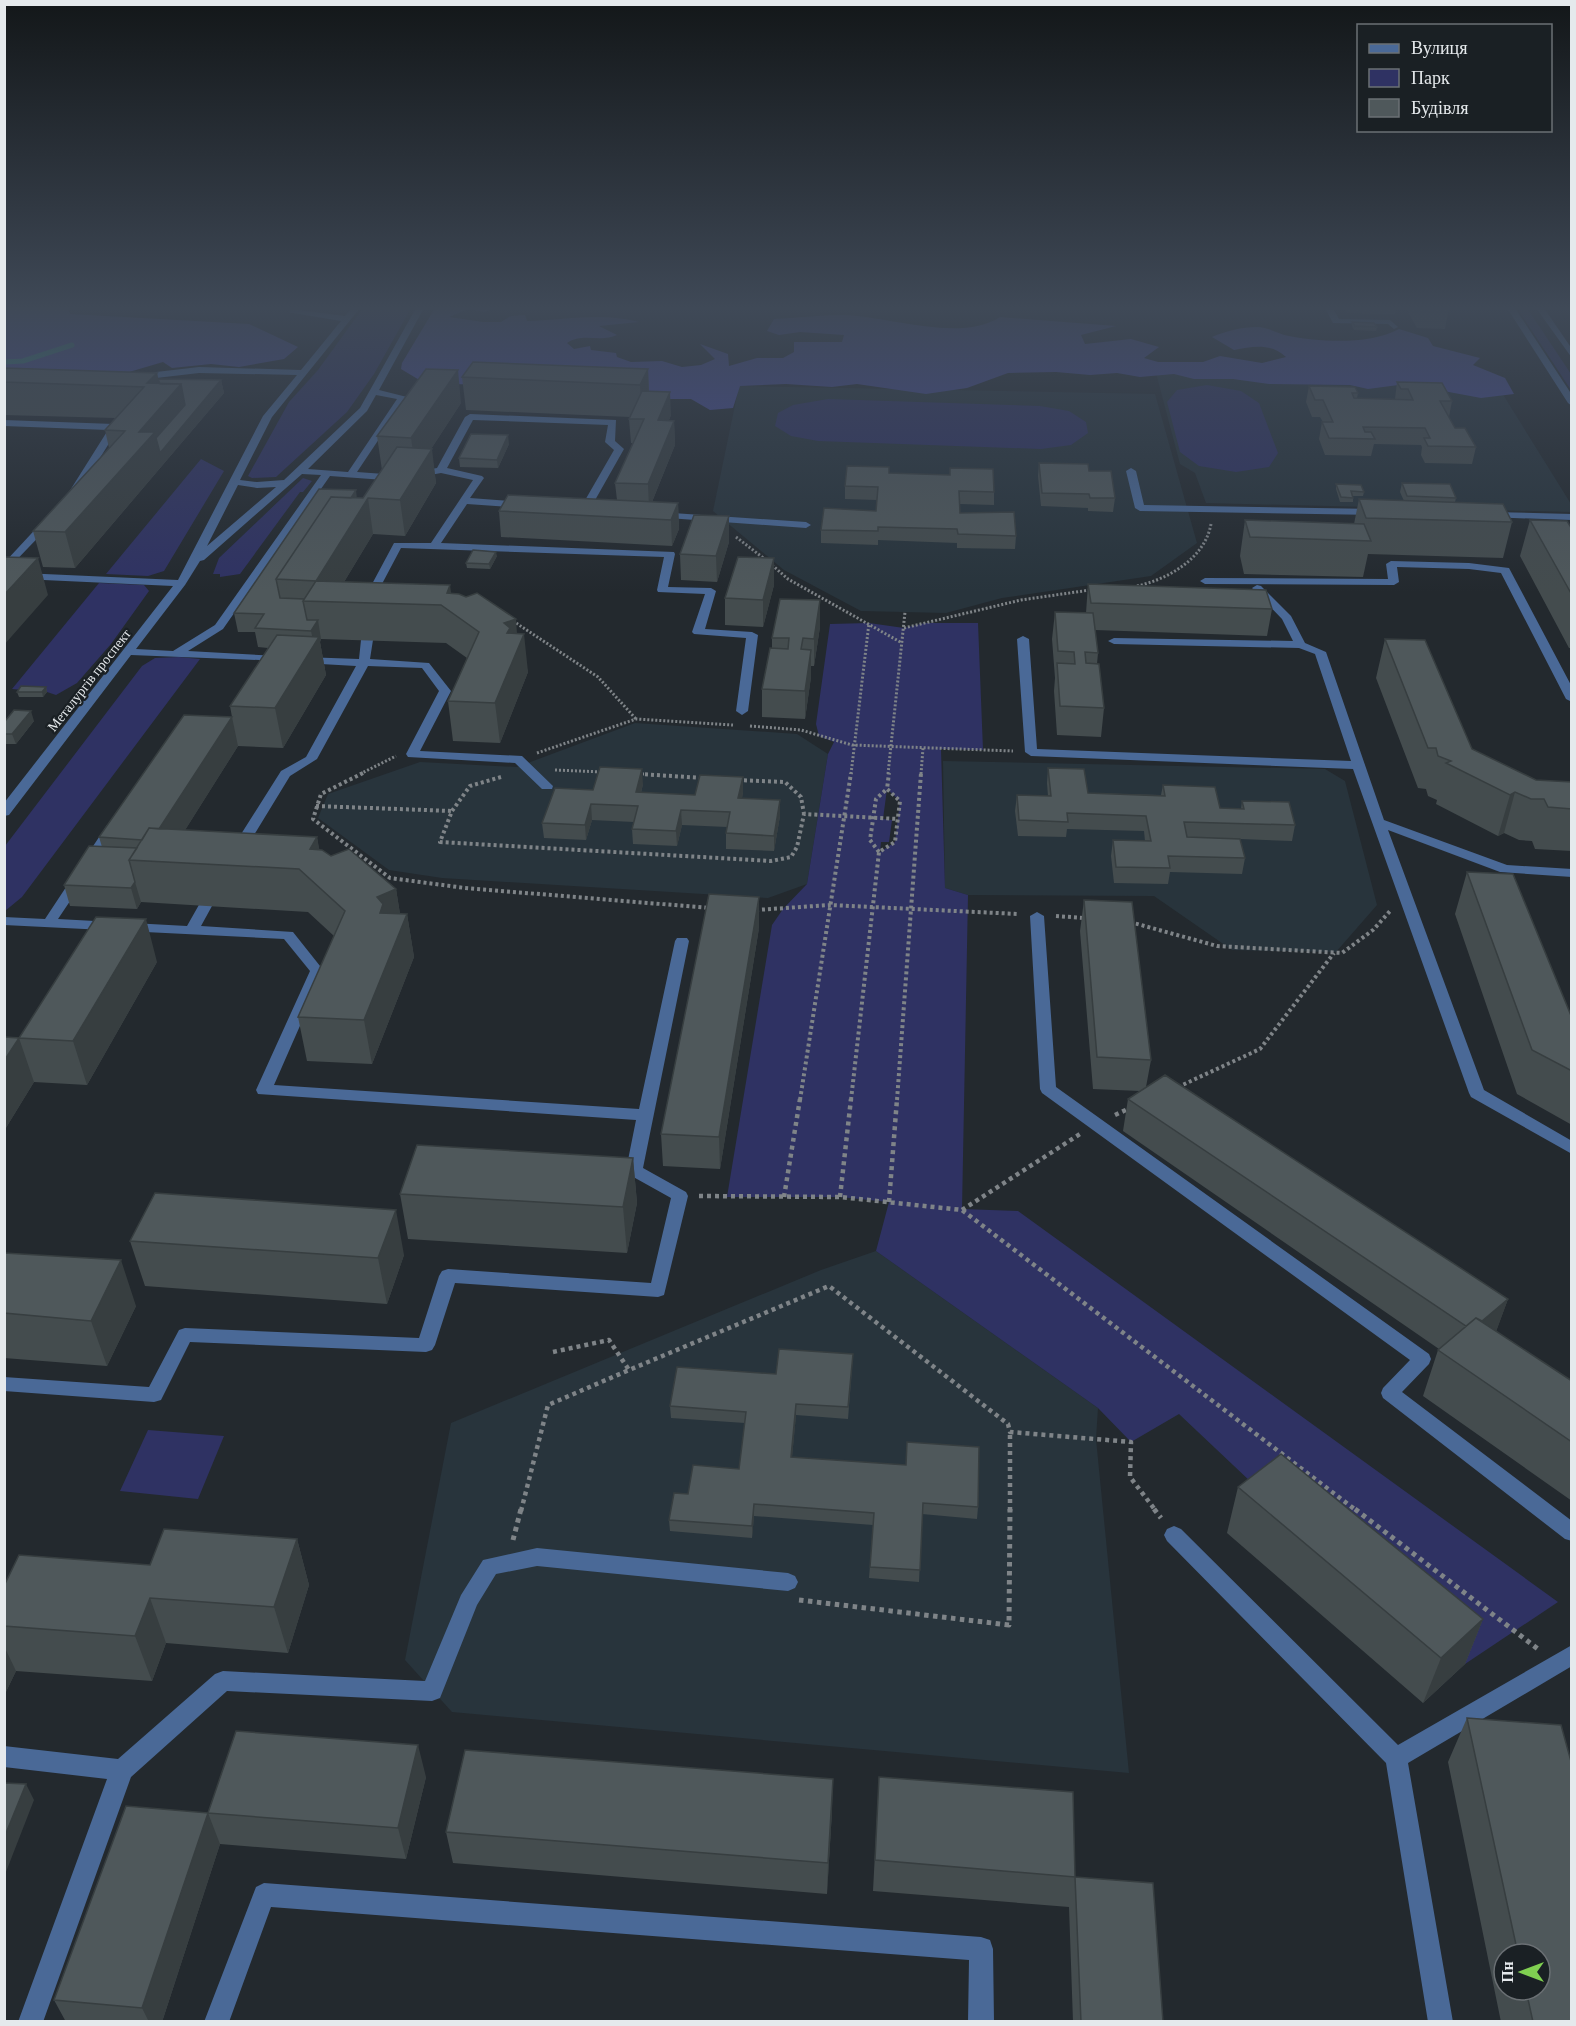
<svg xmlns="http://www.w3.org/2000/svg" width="1576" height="2026" viewBox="0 0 1576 2026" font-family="'Crimson Pro',serif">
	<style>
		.built { fill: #28343c }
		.green { fill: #2f3263; fill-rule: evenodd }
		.forest { fill: #464a97 }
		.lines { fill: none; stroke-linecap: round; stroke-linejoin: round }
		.stream { stroke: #378284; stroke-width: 5 }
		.path-far3 { stroke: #7f8488; stroke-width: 3; stroke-dasharray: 2 2; stroke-linecap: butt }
		.path-far2 { stroke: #7f8488; stroke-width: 4; stroke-dasharray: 3 3; stroke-linecap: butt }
		.path-far1 { stroke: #7f8488; stroke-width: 4.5; stroke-dasharray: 4 4; stroke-linecap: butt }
		.path { stroke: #7f8488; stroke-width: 5; stroke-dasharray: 4.5 4.5; stroke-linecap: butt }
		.minor { fill: #4a6997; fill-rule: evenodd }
		.wall { fill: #444c4e; fill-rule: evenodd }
		.shaded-wall { fill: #373e40 }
		.building { fill: #4f585b; stroke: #373e40; stroke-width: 1.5 }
		.labels { text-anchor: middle; stroke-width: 4.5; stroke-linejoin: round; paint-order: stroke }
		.far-street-label { font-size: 14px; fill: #e5e9ec; stroke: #1a2024 }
	</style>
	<rect width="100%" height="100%" fill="#23292e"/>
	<path class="built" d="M1156 373 1458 385 1502 393 1571 504V512L1206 503 1195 473 1180 464Z
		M739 386 1155 394 1197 543 1151 576 1002 598 946 613 861 611 784 570 713 511Z
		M635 723 797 734 828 754 807 884 768 898 442 878 389 870 318 818 328 794 420 762 517 767Z
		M943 761 1325 769 1345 781 1377 905 1336 952 1232 950 1154 896 968 895 945 888Z
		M876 1251 1098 1408 1096 1439 1129 1773 452 1712 405 1660 451 1423 821 1270Z"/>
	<path class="green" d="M363 308H411L374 374 347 412 276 477 252 478 248 476 289 402 318 370Z
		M1517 308H1527L1571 374V390Z
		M1207 385 1241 391 1259 403 1278 453 1269 467 1236 472 1199 466 1180 452 1167 402 1177 390Z
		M828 399 1040 406 1069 411 1086 422 1088 433 1071 445 1041 449 818 441 791 436 775 426 778 413 793 405Z
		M201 459 224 471 164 571 148 576 106 574Z
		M303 478 312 481 303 492H300L240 574 220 577V574H213L219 558Z
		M99 583 144 585 149 591 111 644 77 683 56 695 47 692 12 689Z
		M869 623 904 628 925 623H978L983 750 941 749 945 888 968 895 962 1209 1018 1211 1558 1602 1465 1664 1269 1499 1179 1414 1131 1442 1098 1408 876 1251 889 1202 840 1197H727L772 925 783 909 807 884 828 754 834 742 819 736 816 724 830 624ZM887 789 900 801 895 842 880 852 881 842H889L892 820 883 819Z
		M179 657 200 659 22 897 5 911V846L142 666 155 658Z
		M148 1430 224 1436 198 1499 120 1491Z"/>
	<path class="forest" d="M5 308H68L70 314 249 324 298 347 284 359 239 367 211 364 172 368 163 362 85 385 5 383Z
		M435 308H496L484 312 468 309 449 317 483 322H501L511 316 525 315 527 321C568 320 598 312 639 322L599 326 617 335C600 343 583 332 567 343L574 349 590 346 591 350 616 353 617 357 631 362 662 361 682 367 701 365 715 359 700 344 728 354 729 366 757 358H783L794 352V342H842L844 335 800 332 779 335 767 331 774 319C796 318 820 315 843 315 889 316 960 343 1000 317L1116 326 1081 335 1085 344 1131 339 1159 347 1144 358 1158 362H1203L1220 356 1262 363 1286 357C1270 343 1254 346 1234 350L1212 337C1226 331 1242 327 1257 327 1268 327 1278 334 1289 336 1320 342 1370 345 1399 329L1428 338 1433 346 1480 358 1473 365 1505 378 1514 394 1481 398 1406 384 1368 389 1350 385 1269 384 1233 379H1194L1174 374 1140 377 1117 373 1090 375 1056 372 1008 373 967 388 926 394 857 384 832 387 786 384 740 386 733 408 710 410 691 399H668L635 385 426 384 401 369 402 363Z"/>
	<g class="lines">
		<path class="stream" d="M4 362 23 361 72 345"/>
		<path class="path-far3" d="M736 537 766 560
			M772 565 788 579 902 643
			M1137 586C1169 579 1205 558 1211 524
			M513 621 598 677 636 719
			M904 628 1021 600 1090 590
			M750 726 801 730 852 745 1013 751
			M537 753 636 719 733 725
			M555 770 602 772
			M360 774 396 756
			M639 774H644
			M851 774 869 623
			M888 774 905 612
			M921 774 923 748"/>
		<path class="path-far2" d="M363 773 321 794 313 819 390 878 465 888 710 908
			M639 774 704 778
			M501 777 470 786 452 811 440 842 771 861 791 857 797 847 804 814 898 819
			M738 780 785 782 801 797 804 814
			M316 806 452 811
			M879 852 870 840 876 799 887 789
			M756 910 830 905 1018 914
			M1056 916 1084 918
			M1130 922 1217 946 1342 953 1373 930 1391 910
			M1178 1087 1260 1049 1334 953
			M800 1100 851 773
			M851 1100 879 852 895 842 900 801 887 789 889 773
			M897 1100 921 773"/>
		<path class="path-far1" d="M1115 1115 1130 1108
			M699 1196 840 1197 962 1210 1357 1511
			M784 1197 800 1099
			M840 1197 851 1099
			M889 1202 897 1099
			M962 1210 1080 1134
			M553 1352 609 1340 629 1370 829 1286 1008 1424 1010 1432 1131 1442 1130 1477 1156 1511
			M521 1511 548 1405 629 1370
			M1010 1511V1432"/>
		<path class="path" d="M1154 1509 1161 1518
			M1355 1509 1538 1649
			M513 1540 521 1509
			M799 1600 1009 1625 1010 1509"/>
		<path class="minor" d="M352 308H360L272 417 240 480 257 482 284 480 360 408 416 308H424L379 390 407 397 357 472 398 475 437 468 465 417 470 414 616 420 615 441 624 449 590 509 585 512 580 509 614 450 605 442 608 425 473 420 447 468 482 476 484 478 470 498 524 502 529 505 524 508 467 504 441 543 674 552 675 554 668 587 711 588 716 591 705 629 752 632 758 635 748 711 742 715 736 711 746 638 694 634 692 632 705 594 658 592 657 590 664 557 401 548 374 599 369 602 364 599 394 543H431L473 480 441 473 398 481 330 476 223 629 188 651 279 656 283 657V661L131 655 9 815 4 816V803L173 586 22 579 17 576 22 573 178 580 263 416 297 375 199 373 139 380 135 377 139 374 199 367 301 370 341 321 293 313H290V309L345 316ZM376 395 397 399 348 472 308 469 367 411ZM302 474 321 475 215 625 173 651 136 649 185 585 200 561 204 560ZM238 485 257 488 276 487 207 546Z
			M1325 308H1333L1339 319 1390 320 1398 327 1394 329 1388 324 1333 323Z
			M1507 308H1515L1572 395V406L1568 403Z
			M1536 308H1544L1572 349V358Z
			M4 420 114 424 119 427 79 492 74 495 69 492 108 430 4 426Z
			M1131 468 1136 471 1144 505 1377 509 1382 512 1377 515 1140 511 1135 508 1126 471Z
			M658 512 806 522 811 525 806 528 654 517V513Z
			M1491 512 1572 514V520L1487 517 1486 515Z
			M43 521 52 523 4 573V563Z
			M1391 561 1469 563 1509 568 1572 687V702L1566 699 1501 573 1469 569 1397 567 1399 582 1394 585 1205 584 1200 581 1205 578 1388 579 1386 564Z
			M1257 585 1261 586 1291 616 1305 643 1326 652 1384 820 1507 865 1572 869V877L1500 872 1388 830 1484 1090 1572 1141V1154L1471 1097 1469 1093 1353 769 1031 756 1025 752 1017 639 1023 636 1029 639 1037 749 1351 761 1315 654 1299 648 1114 644 1108 641 1114 638 1293 641 1282 619 1252 588Z
			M367 637 373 640 370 659 429 663 451 691 420 751 522 756 553 786 552 789H542L515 763 408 757 406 754 439 691 422 668 368 666 317 759 290 776 243 853H233L231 850 281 771 306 757 356 666 303 663 297 660 303 657 359 659 361 640Z
			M112 824 119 828 58 919 187 926 200 903 205 902 212 906 201 926 293 932 324 971 274 1085 639 1109 675 941 677 938H687L689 941 643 1168 686 1192 688 1196 664 1295 658 1297 455 1283 435 1345 432 1350 426 1352 190 1342 161 1400 154 1402 4 1391V1377L149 1387 179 1330 185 1328 419 1338 439 1276 442 1271 448 1269 651 1283 671 1198 628 1174 626 1170 636 1120 258 1094 256 1090 310 971 284 939 4 925V917L45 919 107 825Z
			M1037 912 1044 916 1056 1087 1429 1354 1431 1359 1429 1364 1402 1392 1572 1521V1541L1565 1539 1383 1398 1381 1393 1383 1388 1410 1360 1042 1093 1040 1089 1030 916Z
			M1174 1526 1181 1529 1398 1745 1572 1645V1666L1408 1763 1453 2022H1428L1386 1763 1167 1541 1164 1535 1167 1529Z
			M537 1548 788 1573 795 1576 798 1582 795 1588 788 1591 537 1566 496 1574 477 1605 440 1698 432 1701 227 1691 131 1777 43 2022H18L107 1779 4 1767V1746L118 1759 215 1674 223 1671 425 1681 461 1595 483 1560Z
			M264 1883 981 1937 990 1940 993 1949 994 2022H968L969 1960 271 1907 229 2022H204L256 1887Z"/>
	</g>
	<path class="wall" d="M1345 308H1396L1395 314 1347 313Z
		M1409 308H1449L1445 329 1417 328 1408 312Z
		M1352 322 1377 327 1376 331 1354 330 1352 326Z
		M4 368 157 373 158 379 221 380 224 393 75 568 43 567 33 531 109 448 105 430 115 418 4 415Z
		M648 369 649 391 671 415 669 420 674 421 675 445 652 502 678 503 679 529 672 546 501 537 499 511 617 500 615 483 633 443H631L629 419 630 417 466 410 462 377Z
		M1397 382 1452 401 1449 417 1455 428 1476 447 1472 464 1425 463 1421 455 1422 447 1421 445 1374 444 1371 456 1325 455 1319 439 1322 422H1323L1320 417H1312L1306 402 1309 386 1358 393 1357 398 1395 399Z
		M461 403 431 449 436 483 405 536 373 534 344 582 451 593 517 633 528 672 500 743 453 741 448 701 467 658 446 643 321 639 320 642 326 675 283 748 238 746 185 830 317 837 319 850 396 889 400 914H407L414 957 372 1064 307 1061 298 1017 334 936 308 912 141 902 137 909 70 906 64 885 102 847 99 837 232 717 230 706 268 648 258 647 255 632H238L234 613 357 498H363L382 470 377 436Z
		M509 444 498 468 460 467 459 458Z
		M1039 463 1089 471 1115 498 1113 512 1088 511V508L1041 506 1038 476Z
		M950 468 994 492V505L960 504V513L1016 536 1015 549 957 548V543L878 540V545L821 543V530L876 511 877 500 845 499V486L889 473 950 475Z
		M1402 483 1456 498 1455 502 1512 522 1503 558 1368 554 1363 577 1244 574 1240 556 1245 520 1354 524 1359 499 1404 501 1400 492Z
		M1336 484 1364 492 1363 496H1353V502H1340L1336 489Z
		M1530 520 1572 529V648H1569L1520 556Z
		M729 542 717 582 681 580 680 554Z
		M497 556 490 569 467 568 466 563Z
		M1088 584 1272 609 1267 636 1095 630 1098 653 1097 664 1104 708 1101 737 1057 735 1054 691 1055 678 1052 639 1055 612 1086 613Z
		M774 585 763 627 725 625V598Z
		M820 627 814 666H811V677L805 719 762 717V689L772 648V638Z
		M1385 639 1472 749 1536 780 1572 782V851L1535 849 1532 841 1519 840 1504 833 1498 836 1436 804 1437 800 1428 796 1426 789 1418 788 1376 678Z
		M46 687 47 692 43 697H19L17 692Z
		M4 720 34 721 16 744H4Z
		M1048 768 1088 793 1161 795 1163 785 1220 808 1241 809 1242 801 1295 825 1292 841 1240 839 1245 858 1242 874 1170 872 1168 884 1114 883 1111 856 1113 840 1145 841 1144 831 1067 829 1066 837 1018 836 1015 811 1017 795 1048 796 1047 783Z
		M643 784 641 793 695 795 743 792 742 798 780 816 774 851 726 849V833L727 827 682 825 677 846 633 844 632 829 634 822 592 820 586 840 544 838 542 823 593 790Z
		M1467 872 1572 1018V1125L1517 1094 1455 914Z
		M1084 900 1151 1060 1146 1087 1508 1299 1496 1331 1572 1381V1501L1423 1396 1438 1350 1439 1349 1123 1131 1128 1099 1140 1091 1093 1089 1080 931Z
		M759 928 720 1169 663 1166 661 1134Z
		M157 962 87 1085 34 1082 4 1131V1037L19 1038Z
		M633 1158 637 1203 627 1253 408 1239 400 1194Z
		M130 1241 404 1255 387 1304 145 1286Z
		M4 1253 136 1306 107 1366 4 1358Z
		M853 1354 848 1419 796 1415 792 1457 978 1507 977 1519 922 1514 919 1582 869 1578 873 1525 754 1516 752 1538 670 1531 669 1520 688 1494 739 1469 745 1423 671 1418 670 1406 776 1374Z
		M1238 1487 1483 1619 1465 1664 1423 1703 1227 1533Z
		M297 1539 309 1585 288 1653 166 1643 152 1681 16 1671 4 1696V1586L150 1565Z
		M1467 1718 1572 2022H1501L1448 1762ZM1504 1954H1540V1990H1504Z
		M426 1777 406 1859 220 1844 162 2022H66L54 2000 208 1813Z
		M879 1777 1075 1877 1163 2022H1073L1069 1907 873 1891Z
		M832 1811 827 1894 453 1863 446 1832Z"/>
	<path class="shaded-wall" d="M648 369 649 401 642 418 640 385Z
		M458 370 461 403 416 472 411 438Z
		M157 373 164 404 181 384 221 380 224 393 75 568 65 532 139 432 147 383Z
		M670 392 671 415 659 444 658 420Z
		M674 421 675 445 649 509 648 484Z
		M508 435 509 444 498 468 497 460Z
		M432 449 436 483 405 536 400 500Z
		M356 490 358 508 340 515Z
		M368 498 373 534 332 602 316 581Z
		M678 503 679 529 672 546 671 520Z
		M729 516V542L717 582 716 556Z
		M496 552 497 556 490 569 489 564Z
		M38 558 48 595 4 645V595Z
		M774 558V585L763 627V600Z
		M450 585 454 614 447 593Z
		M820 600V627L814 666V639Z
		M516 619 518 648 524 634 528 672 500 743 495 703 504 623Z
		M318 620 321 639 320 642 326 675 283 748 275 708 314 645 311 631Z
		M811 650V677L805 719V691Z
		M46 687 47 692 43 697 42 692Z
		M31 711 34 721 16 744 12 734Z
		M232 717 238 746 165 862 152 840Z
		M642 769 643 784 637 808 636 792Z
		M743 777V792L739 814 738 798Z
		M1515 792 1504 833 1498 836 1510 795Z
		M780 800V816L774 851V836Z
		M591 804 592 820 586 840 585 825Z
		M681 810 682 825 677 846 676 831Z
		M317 837 325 879 310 849Z
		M135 882 141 902 137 909 131 888Z
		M396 889 402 926 407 914 414 957 372 1064 364 1020 387 956 377 897Z
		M759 897V928L720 1169 719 1137Z
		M146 919 157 962 87 1085 73 1041Z
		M19 1038 34 1082 4 1131V1061Z
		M633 1158 637 1203 627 1253 623 1207Z
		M396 1210 404 1255 387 1304 378 1258Z
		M121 1260 136 1306 107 1366 91 1321Z
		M1508 1299 1496 1332 1472 1330Z
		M796 1404V1415L791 1468V1457Z
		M754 1504V1516L752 1538V1526Z
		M297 1539 309 1585 288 1653 274 1607Z
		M150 1598 166 1643 152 1681 135 1636Z
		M1483 1619 1465 1664 1423 1703 1441 1658Z
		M4 1646 16 1671 4 1696Z
		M418 1745 426 1777 406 1859 398 1828Z
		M833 1779 832 1811 827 1894 828 1863Z
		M26 1784 34 1800 4 1877V1838Z
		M208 1813 220 1844 162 2022H149L142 2008Z"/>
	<path class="building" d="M1352 322 1374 323 1377 327 1355 326Z
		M473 362 648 369 640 385 462 377Z
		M4 368 157 373 147 383 181 384 139 432H155L65 532 33 531 125 431 105 430 144 387 4 382Z
		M426 369 458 370 411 438 377 436Z
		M158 379 221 380 160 453 156 438 185 405 181 384H160Z
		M1397 382 1442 383 1452 401H1440L1455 428H1465L1476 447 1428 446 1424 438H1430L1425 428 1363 427 1365 432H1371L1375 439 1329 438 1322 422H1333L1323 400H1315L1309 386 1355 387 1358 393H1352L1354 398 1413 400 1408 389H1401Z
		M642 391 670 392 658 420 674 421 648 484 615 483 644 419H629Z
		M471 434 508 435 497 460 459 458Z
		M397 447 432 449 400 500 368 498 316 581 450 585 447 593 459 594 466 597 477 593 516 619 504 623 510 628 507 633 524 634 495 703 448 701 479 632 441 605 303 601 316 581 276 579 331 497 363 498Z
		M1039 463 1088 464 1089 471H1111L1115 498H1090L1089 494 1042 493Z
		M847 466 889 467V473L950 475V468L993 469 994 492 959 491 960 513 1014 512 1016 536 958 534 957 529 878 527V531L821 530 824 508 876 511 878 487 845 486Z
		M1402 483 1450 484 1456 498 1407 496Z
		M1336 484 1361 485 1364 492 1351 491 1353 498 1341 497Z
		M319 489 356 490 351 498 331 497 276 579 280 598 304 599 303 601 307 620H318L311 631 255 628 264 614 234 613Z
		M508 495 678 503 671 520 499 511Z
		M1359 499 1503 504 1512 522 1366 518Z
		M694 515 729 516 716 556 680 554Z
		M1245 520 1364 524 1371 541 1250 537Z
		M1530 520 1567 521 1572 529V595Z
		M473 550 496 552 489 564 466 563Z
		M4 557 38 558 4 595Z
		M738 557 774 558 763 600 725 598Z
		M1088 584 1266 590 1272 609 1091 603Z
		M780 599 820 600 814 639 803 638 801 649 811 650 805 691 762 689 770 648 788 649 789 638H772Z
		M1055 612 1093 613 1098 653 1085 652 1086 663 1099 664 1104 708 1060 706 1057 663 1075 664 1074 652 1058 651Z
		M277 635 319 637 275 708 230 706Z
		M1385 639 1425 640 1472 749 1536 780 1572 782V809L1548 807 1544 799H1531L1515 792 1510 795 1446 763 1451 761 1438 756 1436 748H1428Z
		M21 686 46 687 42 692H17Z
		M14 710 31 711 12 734H4V720H6Z
		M184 715 232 717 159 829 149 828 142 840 99 837Z
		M600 767 642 769 636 792 695 795 700 775 743 777 738 798 780 800 774 836 726 833 730 812 681 810 676 831 632 829 638 806 591 804 585 825 542 823 555 788 593 790Z
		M1048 768 1084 769 1088 793 1165 796 1163 785 1215 787 1220 808 1244 809 1242 801 1289 802 1295 825 1184 822 1187 837 1240 839 1245 858 1168 856 1170 868 1116 867 1113 840 1151 841 1146 816 1067 813 1068 822 1019 820 1017 795 1051 796Z
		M149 828 317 837 310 849 322 850 331 856 349 849 396 889 377 897 383 904 380 913 407 914 364 1020 298 1017 345 911 299 869 129 860Z
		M89 846 137 848 129 860 135 882 131 888 64 885Z
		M1467 872 1513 874 1572 1018V1071L1532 1050Z
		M709 894 759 897 719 1137 661 1134Z
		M1084 900 1132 902 1151 1060 1097 1057Z
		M96 917 146 919 73 1041 19 1038Z
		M4 1037 19 1038 4 1061Z
		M1165 1075 1508 1299 1482 1321 1476 1318 1466 1326 1128 1099Z
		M417 1145 633 1158 623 1207 400 1194Z
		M155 1193 396 1210 378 1258 130 1241Z
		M4 1253 121 1260 91 1321 4 1313Z
		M1476 1318 1572 1381V1442L1438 1350Z
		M779 1349 853 1354 848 1407 796 1404 791 1457 906 1465 907 1442 979 1447 978 1507 923 1503 920 1570 870 1567 874 1513 754 1504 752 1526 669 1520 674 1493 688 1494 693 1465 739 1469 746 1412 670 1406 677 1367 776 1374Z
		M1281 1454 1483 1619 1441 1658 1238 1487Z
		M164 1529 297 1539 274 1607 150 1598 135 1636 4 1626V1586L19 1555 150 1565Z
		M1467 1718 1561 1725 1572 1765V2022H1533L1526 1990H1540V1954H1518Z
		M236 1731 418 1745 398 1828 208 1813 142 2008 54 2000 126 1806 208 1813Z
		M465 1750 833 1779 828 1863 446 1832Z
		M879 1777 1073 1792 1075 1877 875 1860Z
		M4 1783 26 1784 4 1838Z
		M1075 1877 1153 1883 1163 2022H1081Z"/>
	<linearGradient id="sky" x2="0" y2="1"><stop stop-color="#131719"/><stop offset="0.52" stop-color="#3f4957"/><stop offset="1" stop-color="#3f4957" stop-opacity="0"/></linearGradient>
	<rect width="1576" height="592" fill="url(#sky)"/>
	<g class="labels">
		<g class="far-street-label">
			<text transform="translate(89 680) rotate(-52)" y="5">Металургів проспект</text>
		</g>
	</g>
	<rect width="1576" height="2026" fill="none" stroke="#e5e9ec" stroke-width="12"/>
	<rect x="1357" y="24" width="195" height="108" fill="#1a2024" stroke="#6b7074" stroke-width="1.5"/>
	<rect x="1369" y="44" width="30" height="9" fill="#4a6997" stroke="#6b7074" stroke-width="1.5"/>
	<text x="1411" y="54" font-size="18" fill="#e5e9ec">Вулиця</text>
	<rect x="1369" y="69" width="30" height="18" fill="#2f3263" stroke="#6b7074" stroke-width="1.5"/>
	<text x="1411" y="84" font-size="18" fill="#e5e9ec">Парк</text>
	<rect x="1369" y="99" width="30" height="18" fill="#4f585b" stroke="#6b7074" stroke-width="1.5"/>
	<text x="1411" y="114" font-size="18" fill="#e5e9ec">Будівля</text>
	<g transform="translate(1522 1972) rotate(270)"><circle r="28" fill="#1a2024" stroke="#6b7074" stroke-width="1.5"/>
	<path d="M0-4.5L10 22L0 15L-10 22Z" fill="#80d051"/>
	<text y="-9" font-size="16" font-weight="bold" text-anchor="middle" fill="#e5e9ec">Пн</text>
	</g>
</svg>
